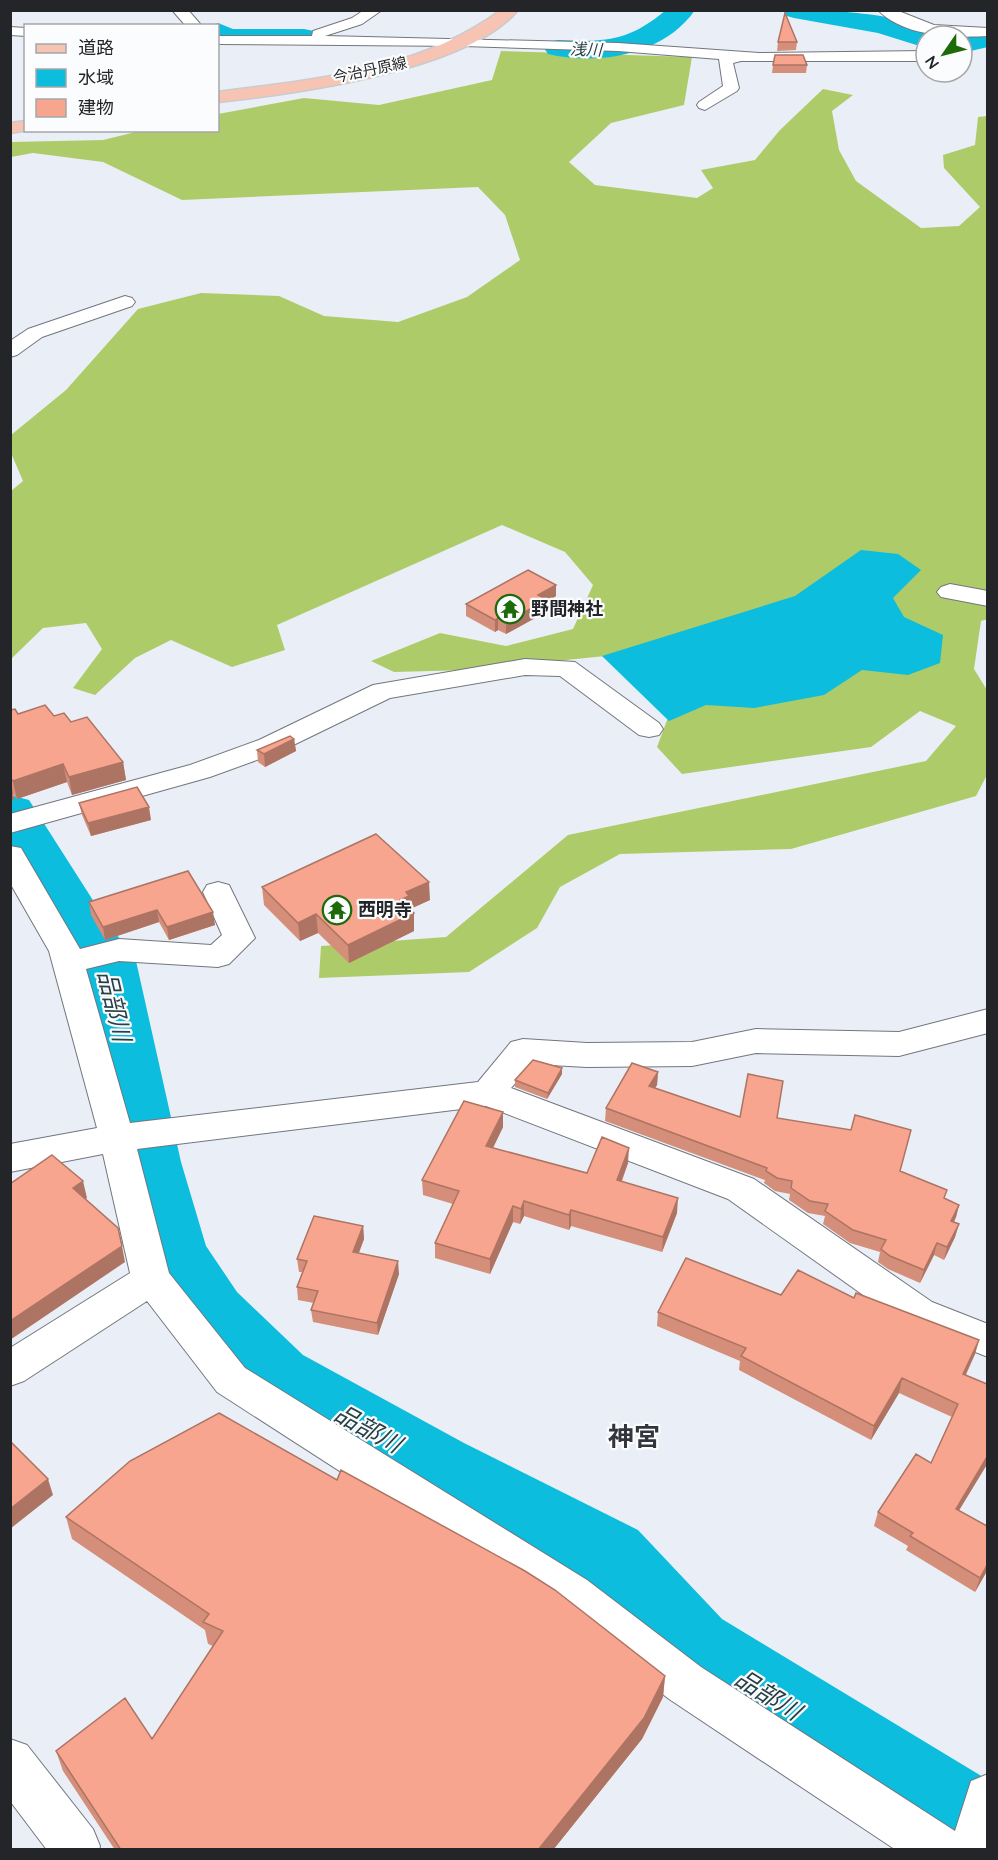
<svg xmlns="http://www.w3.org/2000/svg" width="998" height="1860" viewBox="0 0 998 1860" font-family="Quicksand,'Noto Sans JP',sans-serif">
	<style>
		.forest { fill: #aecb69 }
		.water { fill: #0cbddd }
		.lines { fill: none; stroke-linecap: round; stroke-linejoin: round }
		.river { fill: #0cbddd; fill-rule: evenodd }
		.minor-casing { stroke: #72767d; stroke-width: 2 }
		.major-casing { stroke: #cacbcb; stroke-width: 3 }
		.minor { fill: #fff; fill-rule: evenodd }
		.major { fill: #f7c4b4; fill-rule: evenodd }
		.wall { fill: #d48e7a }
		.shaded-wall { fill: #ad7463 }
		.building { fill: #f7a58e; stroke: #ad7463; stroke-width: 1.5 }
		.labels { text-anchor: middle; stroke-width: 4.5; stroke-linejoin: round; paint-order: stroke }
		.far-street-label { font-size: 15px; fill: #242528; stroke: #fbfcfd }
		.far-water-label { font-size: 16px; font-style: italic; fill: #273f45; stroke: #fbfcfd }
		.poi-label { font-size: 18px; font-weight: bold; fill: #242528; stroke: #fbfcfd; text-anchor: start }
		.near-water-label { font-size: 24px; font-style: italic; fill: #273f45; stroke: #fbfcfd }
		.near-quarter-label { font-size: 26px; font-weight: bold; fill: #33373d; stroke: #fbfcfd }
	</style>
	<rect width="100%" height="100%" fill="#eaeff7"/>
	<path class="forest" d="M501 51 692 57 684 105 611 123 569 162 595 185 697 198 713 188 701 170 755 160 780 130 823 89 853 95 832 111 839 150 856 181 921 228 959 226 980 207 944 168 943 155 975 145 978 117 987 116 988 619 981 621 974 669 987 690 988 773 976 796 791 849 620 854 560 887 537 928 469 972 319 978 321 946 446 937 568 835 926 761 956 726 920 711 871 747 682 774 657 747 675 699 673 649 470 670 394 672 371 661 440 633 506 646 573 629 593 585 565 552 502 525 277 625 285 650 232 667 171 640 135 658 95 695 73 688 102 649 86 623 43 628 11 659V491L23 481 11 453V435L66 390 138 309 201 293 279 296 324 316 398 322 467 297 520 260 505 215 478 187 182 200 103 162 33 153 11 157V142L103 140 144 130H218V114L304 98 379 105 492 80Z"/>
	<path class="water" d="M861 550 898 554 921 570 893 598 904 617 943 635 940 663 908 675 862 670 824 695 754 708 706 705 669 721 602 656 795 596Z"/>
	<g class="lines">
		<path class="river" d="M666 10H695C664 55 598 66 548 54L544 48 548 42 558 40C605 42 628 42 666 10Z
			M783 10C824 10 904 11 937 36H926V48L878 33 794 18 787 16Z
			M218 23 233 29H304L314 31 318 37 314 43 304 45 224 44 218 43V26H208Z
			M988 30V47L962 53V37Z
			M10 795 29 800 103 916 136 961 181 1162 206 1246 237 1292 303 1355 464 1443 638 1530 722 1619 988 1780V1850H935L662 1675 582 1582 410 1491 251 1399 187 1334 138 1254 115 1162 77 965 61 944 10 859Z"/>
		<g class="minor-casing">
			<path id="minor" d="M172 10H188L202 26H186Z
				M364 10H382L362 24 325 36 618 43 759 53 926 51V61H741L733 63 739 88 737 91 705 110 699 108 697 105 699 102 723 86 719 59 618 51 463 46 218 44V36H312L313 31 352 18Z
				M878 10H896L934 25 988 28V36C954 38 904 37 878 10Z
				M10 27 26 28V36L10 35Z
				M125 296 132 298 135 302 132 306 42 337 17 355 10 357V341L28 329Z
				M950 584 988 591V606L941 597 937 592 941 587Z
				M525 659 575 662 659 723 663 729 659 735 649 737 639 735 560 676 525 675 390 698 279 752 210 777 10 833V814L190 765 259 740 373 685Z
				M10 846 21 848 80 949 119 939 211 945 222 935 203 892 207 885 218 882 229 885 255 938 229 964 218 967 119 961 86 969 130 1123 478 1082 511 1042 523 1039 587 1043 692 1042 756 1029 899 1032 988 1009V1033L899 1056 756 1053 692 1066 587 1067 532 1064 511 1088 754 1179 932 1302 988 1324V1357L904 1324 728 1199 486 1106 137 1149 169 1273 245 1368 587 1580 701 1667 955 1831 971 1781 988 1774V1850H896L669 1699 555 1610 217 1392 147 1301 24 1381 10 1386V1348L130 1273 103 1154 10 1172V1144L97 1128 49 951 10 883Z
				M10 1739 27 1745 93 1829 100 1846 99 1850H47L10 1801Z"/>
		</g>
		<g class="major-casing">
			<path id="major" d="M501 10H518C467 71 294 94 218 102V92C316 79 419 71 501 10Z
				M26 121V130H29L10 133V123Z"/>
		</g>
		<use href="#minor" class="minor"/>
		<use href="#major" class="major"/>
	</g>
	<path class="wall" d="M778 42H797L796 50 777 51Z
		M773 65H807L806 73H772Z
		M556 585V596L547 602 546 612 506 634 498 630 495 632 466 616V604Z
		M10 710 18 714 54 716 71 722 123 762 126 780 72 795 67 782 17 799 13 794 14 800 10 801Z
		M294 739 296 751 265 767 258 762 257 750Z
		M79 803 151 820 91 836 82 815Z
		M188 871 215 925 169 940 159 922 105 940 91 915 89 902Z
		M262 887 430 900 410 909 414 913V931L349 963 318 933 300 941 264 905Z
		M562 1068V1074L547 1099 515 1087V1080Z
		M658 1072 657 1085 655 1088 740 1117 777 1118 851 1130H911L900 1171 945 1199 959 1205 956 1217 954 1222 959 1224 955 1237 944 1260 934 1255 920 1283 888 1269 878 1262 880 1252 850 1243 823 1224 825 1216 808 1213 789 1200 790 1194 775 1191 764 1183 765 1180 605 1121 606 1108Z
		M503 1112V1127L493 1148 587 1173 628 1163 622 1181 677 1213 662 1252 571 1226 569 1230 524 1216 520 1224 513 1222 490 1274 435 1258V1243L453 1204 423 1195 422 1180Z
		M363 1226 364 1239 359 1253 399 1274 378 1335 313 1322 311 1310 314 1303 298 1300 297 1287 302 1272H299L297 1259Z
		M781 1295 854 1298 979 1340 975 1354 966 1375 987 1384V1467L986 1466 959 1510 987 1571 975 1592 906 1550 908 1546 874 1526 878 1512 931 1463 952 1417 899 1393 871 1440 739 1370 740 1361 657 1326 658 1312Z
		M66 1517 665 1676 663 1697 642 1739 553 1850H115L63 1771 56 1751 152 1739 213 1646 208 1644 205 1630 72 1539Z"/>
	<path class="shaded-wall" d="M556 585V596L547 602 546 612 506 634V622L538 595Z
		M498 618V630L495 632V620Z
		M294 739 296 751 265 767 264 754Z
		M123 762 126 780 72 795 69 777Z
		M63 764 67 782 17 799 13 781Z
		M12 787 14 800 10 801V788Z
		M149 807 151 820 91 836 88 823Z
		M429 882 430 900 410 909 400 900 406 892Z
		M157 910 159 922 105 940 103 927Z
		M213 912 215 925 169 940 167 927Z
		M414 913V931L349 963 348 945Z
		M316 914 318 933 300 941 298 923Z
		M562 1068V1074L547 1099 548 1093Z
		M658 1072 657 1085 648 1099 649 1086Z
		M503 1112V1127L486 1162V1146Z
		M629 1148 628 1163 616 1195 617 1180Z
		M83 1181 87 1198 77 1205 73 1188Z
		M678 1198 677 1213 662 1252 663 1237Z
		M524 1201V1216L520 1224 521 1209Z
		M959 1205 956 1217 948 1234 951 1221Z
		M513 1206V1222L490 1274V1259Z
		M571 1210V1226L569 1230V1215Z
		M959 1224 955 1237 944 1260 947 1247Z
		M363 1226 364 1239 354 1265 353 1252Z
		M937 1243 934 1255 920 1283 924 1270Z
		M122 1246 125 1262 10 1340V1321Z
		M398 1261 399 1274 378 1335 377 1323Z
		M979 1340 975 1354 959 1388 963 1374Z
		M902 1378 899 1393 871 1440 874 1426Z
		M987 1457 986 1466 952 1522 956 1509Z
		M48 1479 53 1495 10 1529V1509Z
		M987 1565V1571L975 1592 980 1578Z
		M665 1676 663 1697 642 1739 553 1850H538Z"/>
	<path class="building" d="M785 13 797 42H778Z
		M775 55H803L807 65H773Z
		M528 570 556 585 538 595 547 600 506 622 498 618 495 620 466 604Z
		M45 705 54 716 64 713 71 722 87 717 123 762 69 777 63 764 13 781 10 778V710L15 709 18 714Z
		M290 736 294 739 264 754 257 750Z
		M137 787 149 807 88 823 79 803Z
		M376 834 429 882 406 892 409 896 400 900 414 913 348 945 316 914 298 923 262 887Z
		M188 871 213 912 167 927 157 910 103 927 89 902Z
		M533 1060 562 1068 548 1093 515 1080Z
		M632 1063 658 1072 649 1086 740 1117 748 1074 783 1081 777 1118 851 1130 855 1115 911 1130 900 1171 947 1190 944 1198 959 1205 951 1221 959 1224 947 1247 937 1243 924 1270 890 1256 881 1249 886 1240 853 1230 825 1211 828 1204 810 1201 791 1188 792 1181 777 1178 766 1171 767 1168 606 1108Z
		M464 1101 503 1112 486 1146 587 1173 602 1137 629 1148 617 1180 678 1198 663 1237 571 1210 569 1215 524 1201 521 1209 513 1206 490 1259 435 1243 459 1191 422 1180Z
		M52 1155 83 1181 73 1188 118 1228 122 1246 10 1321V1184Z
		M314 1216 363 1226 353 1252 398 1261 377 1323 311 1310 318 1291 297 1287 307 1261 297 1259Z
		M686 1258 781 1295 798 1270 854 1298 856 1293 979 1340 963 1374 987 1384V1457L956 1509 987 1526V1565L980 1578 910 1536 913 1533 878 1512 916 1454 931 1463 958 1404 902 1378 874 1426 741 1356 746 1348 658 1312Z
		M219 1413 337 1480 341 1470 525 1571 555 1590 665 1676 644 1718 538 1850H121L56 1751 125 1698 152 1739 223 1631 203 1622 209 1614 66 1517 130 1461Z
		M10 1441 48 1479 10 1509Z"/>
	<defs>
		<g id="temple-ring" transform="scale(1.5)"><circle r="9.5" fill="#fbfcfd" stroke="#1e6a09" stroke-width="1.5"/><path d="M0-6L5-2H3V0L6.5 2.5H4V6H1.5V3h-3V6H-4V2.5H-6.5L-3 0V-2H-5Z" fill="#1e6a09"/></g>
	</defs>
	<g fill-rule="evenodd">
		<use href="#temple-ring" x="510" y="609"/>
		<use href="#temple-ring" x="337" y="910"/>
	</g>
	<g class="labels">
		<g class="far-street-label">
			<text transform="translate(370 70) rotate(-12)" y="5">今治丹原線</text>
		</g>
		<g class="far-water-label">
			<text transform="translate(586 49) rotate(2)" y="6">浅川</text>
		</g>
		<g class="poi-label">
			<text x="531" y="615">野間神社</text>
			<text x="358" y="916">西明寺</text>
		</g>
		<g class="near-water-label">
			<text transform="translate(114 1006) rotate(77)" y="8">品部川</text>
			<text transform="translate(368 1429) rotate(29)" y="8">品部川</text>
			<text transform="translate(768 1695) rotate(32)" y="8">品部川</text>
		</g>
		<g class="near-quarter-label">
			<text x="634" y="1446">神宮</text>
		</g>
	</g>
	<rect width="998" height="1860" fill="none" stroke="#242528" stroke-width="24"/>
	<rect x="24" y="24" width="195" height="108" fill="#fbfcfd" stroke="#a5a6a8" stroke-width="1.5"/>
	<rect x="36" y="44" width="30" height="9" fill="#f7c4b4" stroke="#a5a6a8" stroke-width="1.5"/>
	<text x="78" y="54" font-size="18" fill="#242528">道路</text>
	<rect x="36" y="69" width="30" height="18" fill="#0cbddd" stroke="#a5a6a8" stroke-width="1.5"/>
	<text x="78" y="84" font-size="18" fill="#242528">水域</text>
	<rect x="36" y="99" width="30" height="18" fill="#f7a58e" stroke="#a5a6a8" stroke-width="1.5"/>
	<text x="78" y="114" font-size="18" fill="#242528">建物</text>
	<g transform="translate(944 54) rotate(235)"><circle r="28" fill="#fbfcfd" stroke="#a5a6a8" stroke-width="1.5"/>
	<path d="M0-4.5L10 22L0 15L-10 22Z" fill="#1e6a09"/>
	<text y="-9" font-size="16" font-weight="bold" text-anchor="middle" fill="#242528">N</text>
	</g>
</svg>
